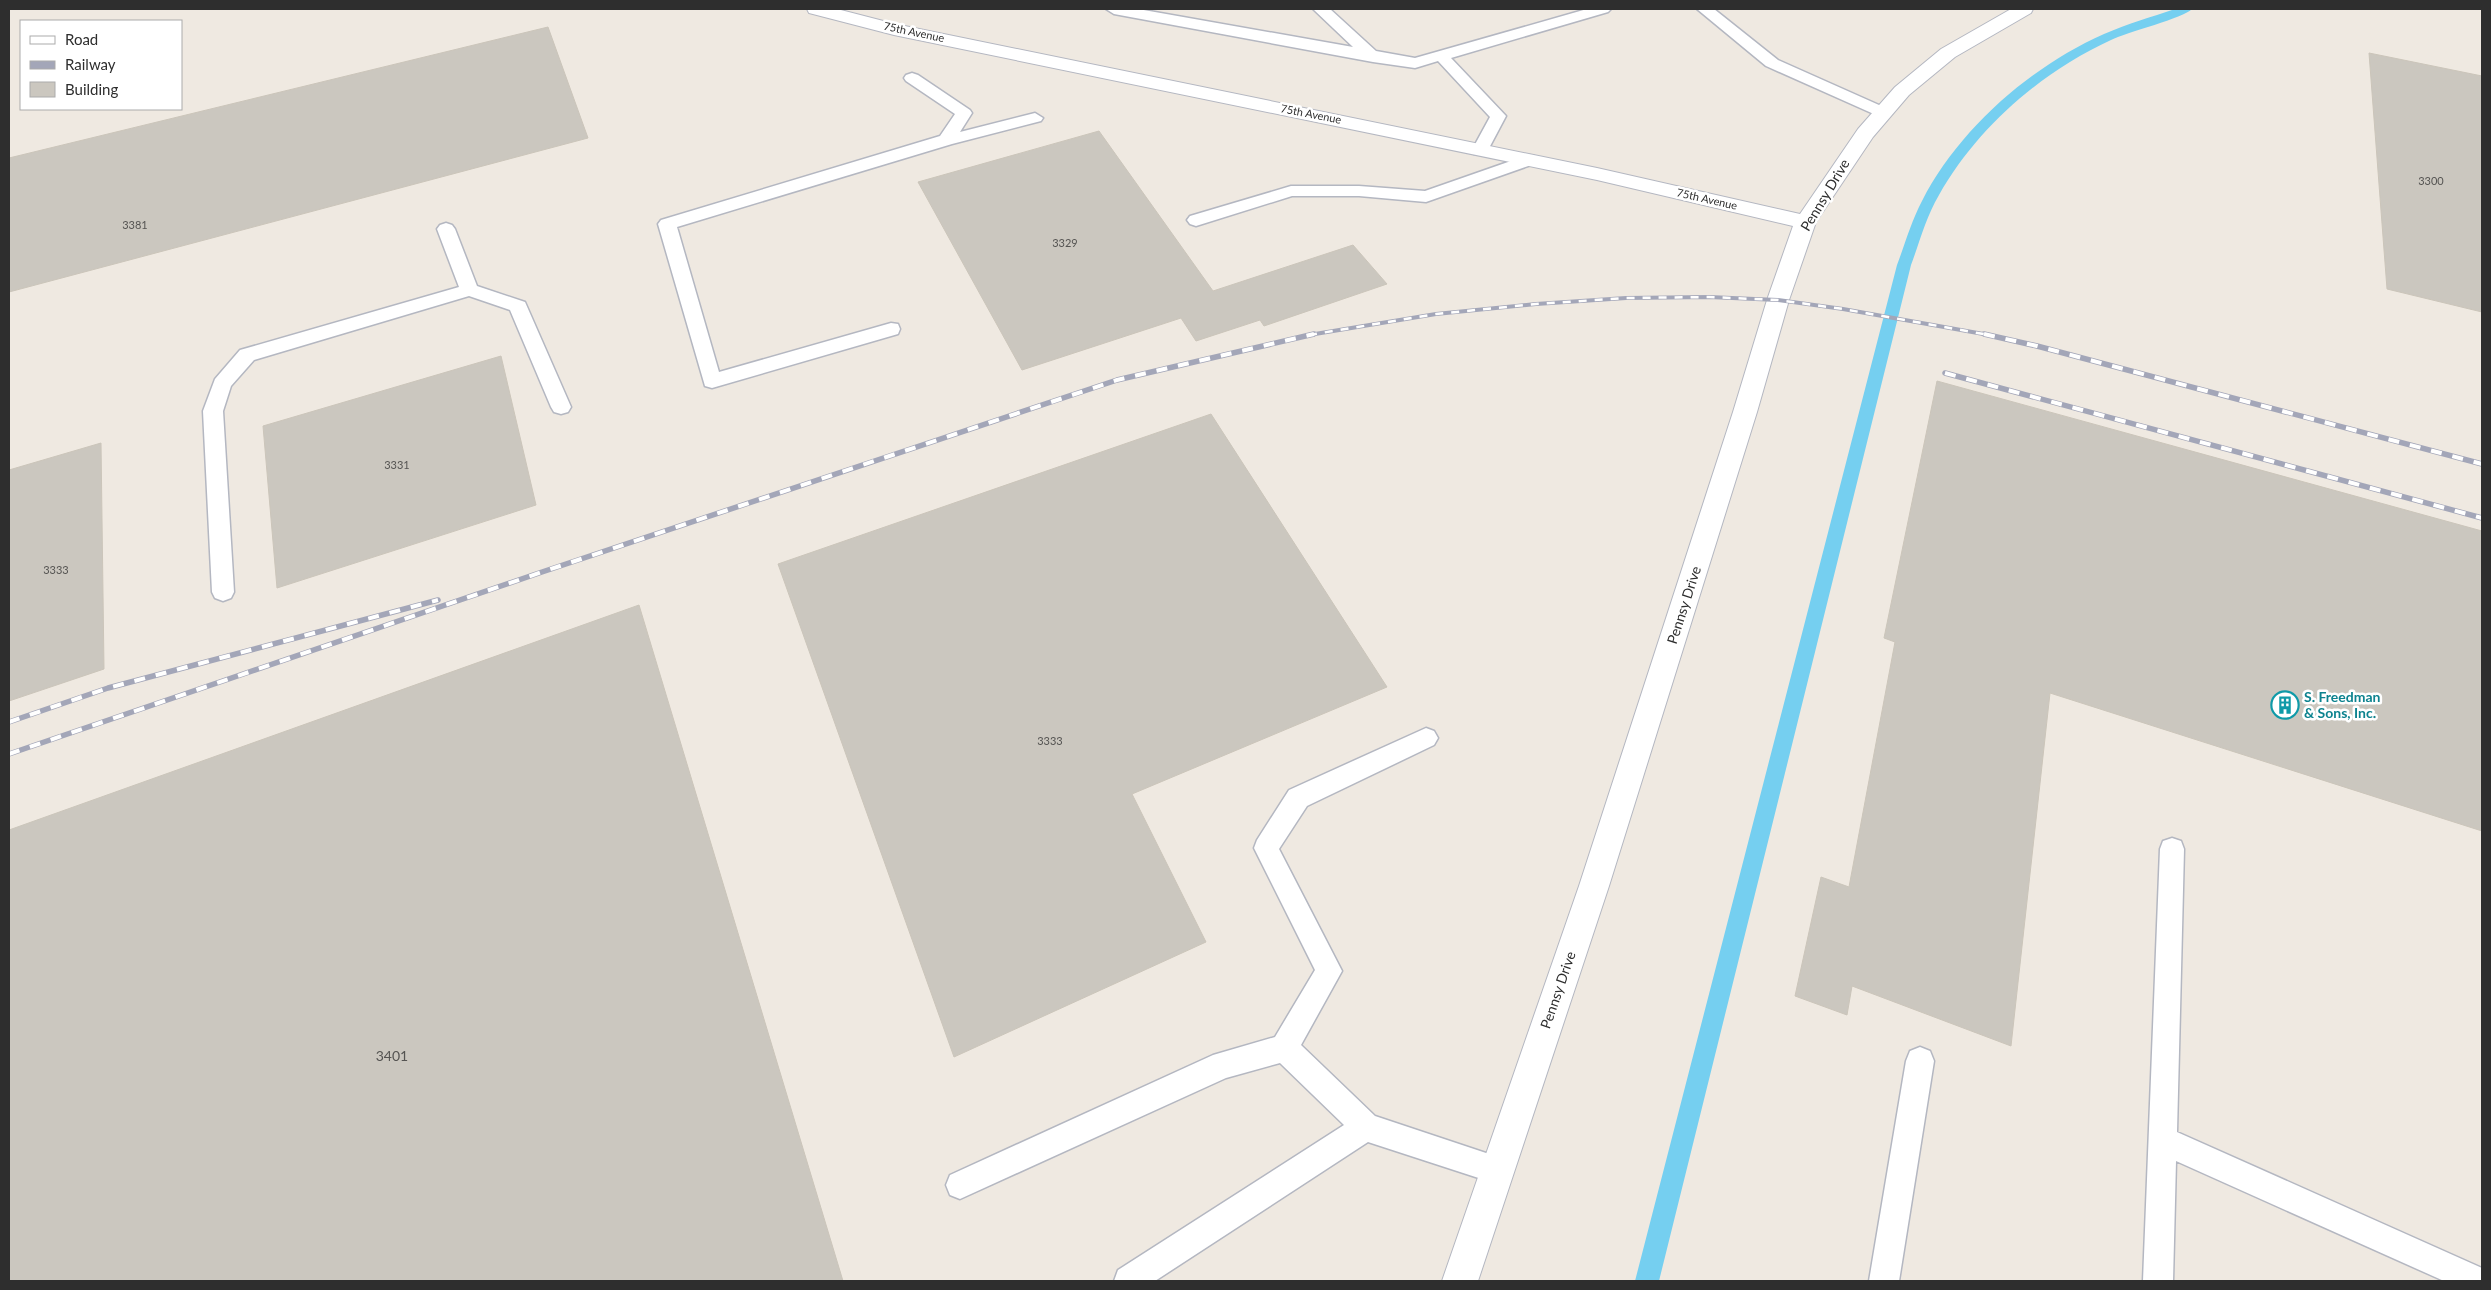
<svg xmlns="http://www.w3.org/2000/svg" width="2491" height="1290" viewBox="0 0 2491 1290" font-family="Lato,sans-serif">
	<style>
		.lines { fill: none; stroke-linecap: round; stroke-linejoin: round }
		.stream { fill: #75cff0; fill-rule: evenodd }
		.building { fill: #cbc7bf; stroke: #cbc5ba }
		.lane-casing { stroke: #b4b7c1; stroke-width: 3 }
		.secondary-casing { stroke: #b4b7c1; stroke-width: 2 }
		.lane { fill: #fff; fill-rule: evenodd }
		.secondary { fill: #fff; fill-rule: evenodd }
		.rail-far1-casing { stroke: #a3a6b8; stroke-width: 4 }
		.rail-casing { stroke: #a3a6b8; stroke-width: 5.5 }
		.rail-far1 { stroke: #fff; stroke-width: 2.5; stroke-dasharray: 8; stroke-linecap: butt }
		.rail { stroke: #fff; stroke-width: 4; stroke-dasharray: 11; stroke-linecap: butt }
		.labels { text-anchor: middle; stroke-width: 5; stroke-linejoin: round; paint-order: stroke }
		.far-street-label { font-size: 11px; fill: #2e2e2e; stroke: #fff }
		.number-label { font-size: 11px; fill: #555452 }
		.street-label { font-size: 14px; fill: #2e2e2e; stroke: #fff }
		.culture-label { font-size: 14px; font-weight: bold; fill: #0d838f; stroke: #fff; text-anchor: start }
		.near-number-label { font-size: 14px; fill: #555452 }
	</style>
	<rect width="100%" height="100%" fill="#efe9e1"/>
	<g class="lines">
		<path class="stream" d="M2175 9H2192C2184 18 2127 32 2111 40 2041 72 1977 128 1939 195 1926 217 1920 241 1911 265L1659 1281H1635L1897 265C1905 244 1911 222 1922 201 1959 129 2030 67 2104 34 2127 24 2151 17 2175 9Z"/>
	</g>
	<path class="building" d="M548 27 588 138 9 292V158Z
		M2369 53 2482 76V312L2387 289Z
		M1099 131 1213 291 1353 245 1387 284 1264 326 1260 320 1196 341 1181 318 1022 370 918 182Z
		M501 356 536 505 277 588 263 426Z
		M1937 381 2482 531V831L2050 693 2011 1046 1852 986 1847 1015 1795 996 1821 877 1849 887 1895 642 1884 638Z
		M1211 414 1387 687 1132 794 1206 942 954 1057 778 564Z
		M101 443 104 669 9 701V470Z
		M639 605 843 1281H9V830Z"/>
	<g class="lines">
		<g class="lane-casing">
			<path id="lane" d="M1106 9H1138L1353 47 1313 9H1330L1376 51 1415 58 1587 9H1611L1608 12 1451 58 1506 116 1488 150 1486 154H1474L1472 150 1490 117 1438 61 1415 68 1373 62 1114 14Z
				M1697 9H1714L1778 60 1888 109 1890 112 1888 115H1876L1766 66Z
				M912 73 918 75 970 110 972 113 960 132 1035 113 1043 118 1041 121 952 144 677 227 719 372 891 323 898 324 900 329 898 334 712 388 705 386 658 224 661 220 940 136 955 114 906 81 904 78 906 75Z
				M1528 155 1534 156 1536 160 1534 164 1426 202 1359 196H1292L1196 226 1190 224 1187 220 1190 216 1291 186H1359L1425 191Z
				M446 223 452 225 455 229 477 286 525 302 571 407 568 412 561 414 554 412 551 407 510 310 469 296 254 360 231 386 223 411 234 592 231 598 223 601 215 598 212 592 203 411 215 379 240 350 459 287 437 229 440 225Z
				M1426 728 1434 731 1438 738 1434 745 1307 806 1279 849 1342 971 1301 1045 1375 1116 1507 1160 1511 1170 1507 1180 1497 1184 1368 1142 1155 1281H1114L1118 1270 1344 1125 1280 1063 1226 1078 960 1199 950 1195 946 1185 950 1175 1213 1055 1275 1037 1315 970 1254 848 1257 840 1289 790Z
				M2172 838 2181 841 2184 849 2177 1132 2482 1268V1281H2444L2176 1161 2173 1281H2143L2160 849 2163 841Z
				M1920 1047 1930 1051 1934 1061 1899 1281H1869L1906 1061 1910 1051Z"/>
		</g>
		<g class="secondary-casing">
			<path id="secondary" d="M807 9H837L895 24 1597 168 1800 214 1858 129 1895 87 1941 49 2011 9H2033L2031 13 1955 57 1909 95 1873 137 1816 222 1789 300 1757 412 1609 886 1478 1281H1442L1579 886 1733 412 1767 300 1793 226 1597 180 894 35 809 13Z"/>
		</g>
		<use href="#lane" class="lane"/>
		<use href="#secondary" class="secondary"/>
		<g class="rail-far1-casing">
			<path id="rail-far1" d="M1309 335 1436 314 1536 304 1626 298 1709 297 1778 300 1843 309 1989 335"/>
		</g>
		<g class="rail-casing">
			<path id="rail" d="M1984 334 2037 346 2482 464
				M1945 373 2482 518
				M9 722 108 688 438 600
				M9 754 542 572 1117 380 1314 334"/>
		</g>
		<use href="#rail-far1" class="rail-far1"/>
		<use href="#rail" class="rail"/>
	</g>
	<defs>
		<g id="building-ring" transform="scale(1.4375)"><circle r="9.5" fill="#fff" stroke="#0f9aa8" stroke-width="1.5"/><path d="M-4-6H4V6H1V3H-1V6H-4ZM-2.5-4.3h1.7v1.8h-1.7ZM.8-4.3h1.7v1.8H.8ZM-2.5-1h1.7V.8h-1.7ZM.8-1h1.7V.8H.8Z" fill="#0f9aa8"/></g>
	</defs>
	<g fill-rule="evenodd">
		<use href="#building-ring" x="2285" y="705"/>
	</g>
	<g class="labels">
		<g class="far-street-label">
			<text transform="translate(914 32) rotate(12)" y="4">75th Avenue</text>
			<text transform="translate(1311 114) rotate(11)" y="4">75th Avenue</text>
			<text transform="translate(1707 199) rotate(13)" y="4">75th Avenue</text>
		</g>
		<g class="number-label">
			<text x="2431" y="185">3300</text>
			<text x="135" y="229">3381</text>
			<text x="1065" y="247">3329</text>
			<text x="397" y="469">3331</text>
			<text x="56" y="574">3333</text>
			<text x="1050" y="745">3333</text>
		</g>
		<g class="street-label">
			<text transform="translate(1825 195) rotate(-59)" y="5">Pennsy Drive</text>
			<text transform="translate(1684 605) rotate(-72)" y="5">Pennsy Drive</text>
			<text transform="translate(1558 990) rotate(-71)" y="5">Pennsy Drive</text>
		</g>
		<g class="culture-label">
			<text x="2304" y="702">S. Freedman<tspan x="2304" dy="16">&amp; Sons, Inc.</tspan></text>
		</g>
		<g class="near-number-label">
			<text x="392" y="1061">3401</text>
		</g>
	</g>
	<rect width="2491" height="1290" fill="none" stroke="#2e2e2e" stroke-width="20"/>
	<rect x="20" y="20" width="162" height="90" fill="#ffffff" stroke="#ababab"/>
	<rect x="30" y="36" width="25" height="8" fill="#ffffff" stroke="#ababab"/>
	<text x="65" y="45" font-size="15" fill="#2e2e2e">Road</text>
	<rect x="30" y="61" width="25" height="8" fill="#a3a6b8" stroke="#ababab"/>
	<text x="65" y="70" font-size="15" fill="#2e2e2e">Railway</text>
	<rect x="30" y="82" width="25" height="15" fill="#cbc7bf" stroke="#ababab"/>
	<text x="65" y="95" font-size="15" fill="#2e2e2e">Building</text>
</svg>
